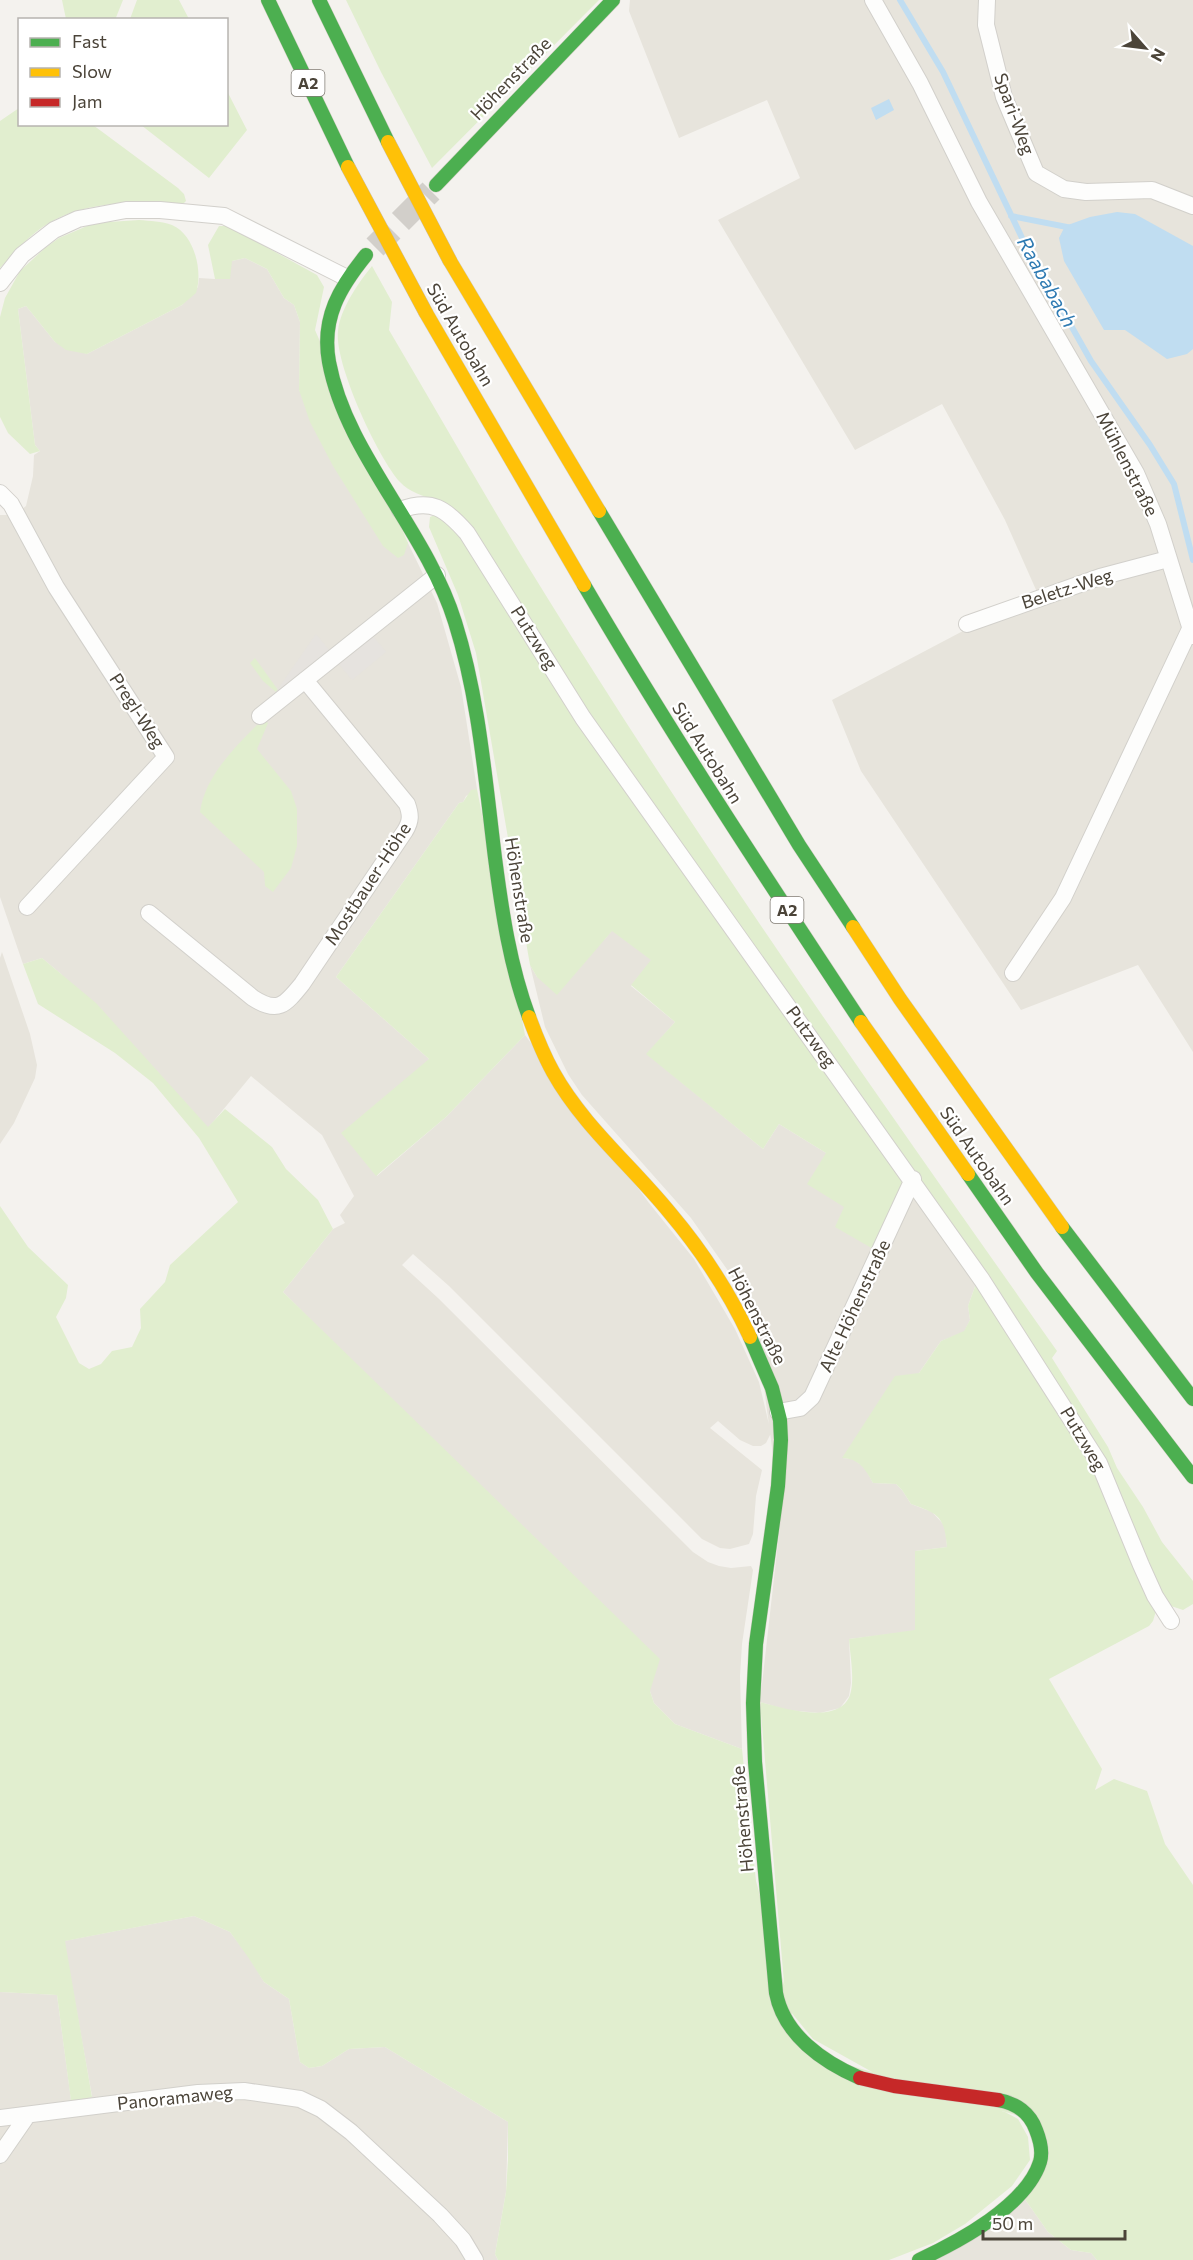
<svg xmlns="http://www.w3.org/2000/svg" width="1193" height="2260" viewBox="0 0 1193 2260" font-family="Commissioner,sans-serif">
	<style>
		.residential { fill: #e7e4dc }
		.green { fill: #e1eecf }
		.parking { fill: #e6e3df }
		.water { fill: #c0ddf1 }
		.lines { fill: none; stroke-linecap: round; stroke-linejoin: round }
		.stream { stroke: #c0ddf1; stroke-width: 6 }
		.secondary-tunnel { stroke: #d2cfca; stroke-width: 24; stroke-dasharray: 24 12; stroke-linecap: butt }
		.street-casing { stroke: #d2d0cb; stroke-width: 18 }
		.fast-casing { stroke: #d3cfc5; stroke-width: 15 }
		.slow-casing { stroke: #d3cfc5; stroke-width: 15 }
		.jam-casing { stroke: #d3cfc5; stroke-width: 15 }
		.street { stroke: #fdfdfc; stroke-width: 16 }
		.fast { stroke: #4caf50; stroke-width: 14 }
		.slow { stroke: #ffc107; stroke-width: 14 }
		.jam { stroke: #c62828; stroke-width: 14 }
		.slow-bridge-casing { stroke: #ccbfa9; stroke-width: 15; stroke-linecap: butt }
		.slow-bridge { stroke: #ffc107; stroke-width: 14 }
		.labels { text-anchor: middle; stroke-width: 4.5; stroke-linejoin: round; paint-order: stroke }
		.shield { fill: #fff; stroke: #817c74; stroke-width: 1.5 }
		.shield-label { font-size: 16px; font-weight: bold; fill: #4b4439 }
		.street-label { font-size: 18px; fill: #4b4439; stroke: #fff }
		.water-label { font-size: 20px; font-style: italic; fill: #2e7ab2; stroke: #fff }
	</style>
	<rect width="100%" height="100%" fill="#f4f2ee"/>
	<path class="residential" d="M630 0H1193V1052L1138 965 1021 1010 861 771 832 700 1037 592 1005 520 942 404 855 450 718 220 800 178 767 100 679 138 629 11Z
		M245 258 267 269 284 298 294 305 300 322 299 390 408 543 437 603 461 687 477 789 466 796 463 802 459 803 336 977 429 1059 377 1176 446 1117 525 1035 649 1203 694 1259 735 1329 759 1382 771 1433 766 1443 761 1446H753L740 1440 718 1421 710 1428 762 1470 756 1496 753 1534 749 1544 730 1549 720 1548 702 1539 449 1286 413 1254 402 1265 438 1298 693 1552 708 1562 719 1566 731 1568 751 1566 753 1570 742 1644 740 1676 742 1749 675 1724 654 1703 650 1691 323 1332 283 1292 333 1229 345 1223 340 1215 354 1196 322 1135 251 1076 208 1128 154 1069 61 974 42 958 23 964 0 897V515H7L11 518 26 506 33 476 34 455 40 451 35 445 18 309 26 306 55 342 87 354 182 305 198 287 199 278 215 279 232 261Z
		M612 930 652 960 631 986 675 1022 647 1054 763 1149 779 1124 826 1153 909 1182 977 1281 968 1306 970 1320 964 1332 941 1341 919 1373 843 1458 853 1459 865 1468 873 1483 896 1484 902 1490 911 1504 932 1512 945 1526 947 1547 915 1551V1631L849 1639 851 1683 849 1696 840 1708 820 1713 787 1710 760 1702 781 1516 755 1319 731 1275 691 1218 582 1095 568 1074 545 1027 530 965 537 977 605 939Z
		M2 952 30 1034 37 1065 35 1078 14 1123 0 1144V958Z
		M194 1916 230 1932 249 1957 264 1982 289 1999 300 2062 309 2068 322 2066 349 2049 385 2047 508 2122 506 2192 495 2254 498 2260H0V1992L57 1995 71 2100 92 2096 64 1941Z
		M1024 2198 1048 2232 1071 2250 1091 2253 1097 2260H937Z"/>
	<path class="green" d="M62 0H123L115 20 66 19Z
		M137 0H179L189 19H130Z
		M346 0H599L432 168 381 72Z
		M227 91 247 130 209 178 141 125 226 124Z
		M19 108 20 124 93 125 178 188 184 194 186 201 184 203C133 203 79 198 36 232 23 242 12 255 0 268V121Z
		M139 220C150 221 162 221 172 225 195 235 203 272 196 293L182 305 87 354 66 350 55 342 26 306 18 309 35 445 40 451 30 454 8 433 0 417V317L5 298 20 271 45 248 59 238 94 223Z
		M219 226H228L317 275 324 287 315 330 408 543 404 555 398 558 383 546 333 466 310 422 299 390 300 322 294 305 284 298 267 269 245 258 232 261 230 279H215L208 245Z
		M372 266 392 302 389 330C441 418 491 507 545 594 705 853 882 1102 1057 1351L1052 1358 1108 1447 1117 1468 1143 1507 1162 1542 1193 1581V1604L1183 1610 1171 1606 1159 1594 1111 1477 436 500C423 496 409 492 400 482 378 458 334 363 338 331 340 309 359 282 372 266Z
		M437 514 451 522 908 1182 875 1250 835 1227 844 1207 807 1184 826 1153 779 1124 763 1149 646 1054 675 1022 631 985 651 960 612 931 557 995 537 977 530 965 476 653 458 595 429 527 430 517Z
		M255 658 278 690 276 692 263 681 250 663Z
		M263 719 268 723 257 749 291 791 297 809V846L291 868 273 892 265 886 264 872 200 812C205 775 237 745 263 719Z
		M477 789 525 1035 446 1117 376 1176 341 1133 429 1059 336 977 459 803 463 802 471 790Z
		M42 958 96 1003 208 1127 225 1109 272 1147 286 1169 318 1200 333 1229 283 1292 660 1659 650 1691 654 1703 675 1724 742 1749 756 1881 802 2051 1005 2112 1018 2119 1028 2137 1030 2160 1012 2186 965 2224 933 2243 889 2260H498L495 2254 506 2192 508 2159V2122L385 2047 349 2049 322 2066 309 2068 300 2062 289 1999 264 1982 248 1957 230 1932 194 1916 65 1941 92 2097 71 2101 57 1995 0 1992V1206L28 1247 68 1285 66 1298 56 1317 79 1363 89 1369 101 1364 112 1351 132 1347 141 1328 140 1309 165 1282 170 1265 238 1202 199 1138 153 1083 115 1053 38 1004 23 964Z
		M977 1281 1083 1446 1156 1611 1153 1621 1149 1626 1049 1679 1102 1769 1095 1790 1114 1779 1147 1791 1165 1844 1193 1885V2260H1097L1091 2253 1071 2250 1048 2232 1024 2198 1041 2122 883 2078 813 2039 786 2006 760 1702C782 1708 839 1726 850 1695 855 1679 850 1655 849 1639L915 1630V1551L947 1547C944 1516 939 1514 911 1504L902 1490 896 1484 873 1483C865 1469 860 1459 842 1458L895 1376 919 1373 941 1341 964 1331 970 1320 968 1306Z"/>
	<path class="parking" d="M316 634 330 651 280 694 276 692Z
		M373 636 386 652 352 680 339 664Z"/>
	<path class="water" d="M889 99 894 110 876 120 871 108Z
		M1117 212 1135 214 1193 246V349L1187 354 1167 359 1125 330H1104L1064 261 1059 238 1065 226 1090 217Z"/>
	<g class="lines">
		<path class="stream" d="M900 0 943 72 1024 242 1091 361 1150 445 1174 484 1193 560
			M1011 216 1072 228"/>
		<path class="secondary-tunnel" d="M375 247 431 191"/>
		<g class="street-casing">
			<path id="street" d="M873 0 920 83 979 202 1136 473 1158 524 1193 636
				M987 0 986 25 1004 97 1036 173 1064 189 1086 192 1152 190 1193 206
				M0 283 22 255 54 230 78 219 126 210H160L224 216 347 278
				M0 493 11 504 56 587 166 757 27 907
				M400 510C432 498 446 509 467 533L583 718 982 1280 1099 1463 1141 1565 1155 1596 1171 1621
				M967 624 1100 577 1168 559
				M260 716 437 575
				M149 913 253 998C278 1014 285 1005 302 984L405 831C411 821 411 815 407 804L305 680
				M1013 973 1063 898 1190 629
				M778 1412 800 1408 812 1397 913 1179
				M0 2118 198 2093 244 2091 300 2099 321 2109 351 2132 440 2215 463 2240 475 2260
				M0 2155 27 2116"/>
		</g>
		<g class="fast-casing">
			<path id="fast" d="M268 0 348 167
				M319 0 388 142
				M436 185 613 0
				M366 255C340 287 321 318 329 362 346 454 426 529 455 622 479 698 485 778 495 858 502 912 510 966 529 1017
				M599 511 799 845 853 927
				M584 585C671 734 766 878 861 1022
				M968 1174 1037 1273 1193 1477
				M1062 1227 1193 1399
				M750 1337 772 1388 780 1420 781 1440 778 1486 756 1644 753 1703 755 1762 776 1993C784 2035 823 2062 860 2078
				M919 2260C958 2242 1026 2206 1040 2162 1043 2152 1040 2140 1036 2130 1030 2113 1016 2103 998 2100"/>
		</g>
		<g class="slow-casing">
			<path id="slow" d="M450 261 599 511
				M426 313 584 585
				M853 927 900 999 1062 1227
				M529 1017C536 1036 543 1054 553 1072 583 1126 632 1166 670 1213 702 1251 729 1292 750 1337
				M861 1022 968 1174"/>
		</g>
		<g class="jam-casing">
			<path id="jam" d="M860 2078 894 2086 998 2100"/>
		</g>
		<use href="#street" class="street"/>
		<use href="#fast" class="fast"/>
		<use href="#slow" class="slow"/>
		<use href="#jam" class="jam"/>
		<g class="slow-bridge-casing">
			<path id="slow-bridge" d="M388 142 450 261
				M348 167 426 313"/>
		</g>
		<use href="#slow-bridge" class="slow-bridge"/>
	</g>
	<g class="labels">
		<g class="shield">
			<rect x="291.5" y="70" width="33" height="26" rx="4.5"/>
			<rect x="770.5" y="897" width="33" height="26" rx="4.5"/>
		</g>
		<g class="shield-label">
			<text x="308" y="89">A2</text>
			<text x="787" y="916">A2</text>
		</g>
		<g class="street-label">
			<text transform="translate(511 79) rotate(-46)" y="6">Höhenstraße</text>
			<text transform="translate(1014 114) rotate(70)" y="6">Spari-Weg</text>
			<text transform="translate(460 335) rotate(60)" y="6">Süd Autobahn</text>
			<text transform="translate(1127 464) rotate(63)" y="6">Mühlenstraße</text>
			<text transform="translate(1067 589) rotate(-18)" y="6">Beletz-Weg</text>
			<text transform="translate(534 638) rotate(58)" y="6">Putzweg</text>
			<text transform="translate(137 711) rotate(57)" y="6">Pregl-Weg</text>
			<text transform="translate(707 753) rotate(58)" y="6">Süd Autobahn</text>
			<text transform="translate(368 884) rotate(-57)" y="6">Mostbauer-Höhe</text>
			<text transform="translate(519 890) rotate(81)" y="6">Höhenstraße</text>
			<text transform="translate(811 1037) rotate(54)" y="6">Putzweg</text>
			<text transform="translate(977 1156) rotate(55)" y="6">Süd Autobahn</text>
			<text transform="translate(855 1306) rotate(-65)" y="6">Alte Höhenstraße</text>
			<text transform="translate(757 1316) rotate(63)" y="6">Höhenstraße</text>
			<text transform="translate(1083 1439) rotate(59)" y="6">Putzweg</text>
			<text transform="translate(743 1819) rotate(-95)" y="6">Höhenstraße</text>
			<text transform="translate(175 2098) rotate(-6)" y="6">Panoramaweg</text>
		</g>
		<g class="water-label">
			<text transform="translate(1047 282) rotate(61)" y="7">Raababach</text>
		</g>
	</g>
	<rect x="18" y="18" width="210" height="108" fill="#ffffff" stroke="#b7b4b0" stroke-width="1.5"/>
	<rect x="30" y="38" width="30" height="9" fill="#4caf50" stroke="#b7b4b0" stroke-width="1.5"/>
	<text x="72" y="48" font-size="18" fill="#4b4439">Fast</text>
	<rect x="30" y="68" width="30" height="9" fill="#ffc107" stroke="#b7b4b0" stroke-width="1.5"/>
	<text x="72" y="78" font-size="18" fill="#4b4439">Slow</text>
	<rect x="30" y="98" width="30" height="9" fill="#c62828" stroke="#b7b4b0" stroke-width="1.5"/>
	<text x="72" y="108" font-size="18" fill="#4b4439">Jam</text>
	<g transform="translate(1145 48) rotate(118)" stroke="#ffffff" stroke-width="4.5" paint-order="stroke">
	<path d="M0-4.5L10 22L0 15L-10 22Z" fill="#4b4439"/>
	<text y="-9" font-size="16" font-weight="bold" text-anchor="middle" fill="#4b4439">N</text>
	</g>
	<path d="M983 2230v9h142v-9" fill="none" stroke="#4b4439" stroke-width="3"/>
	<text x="992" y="2230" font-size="18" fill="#4b4439" stroke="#ffffff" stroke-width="4.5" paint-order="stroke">50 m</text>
</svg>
